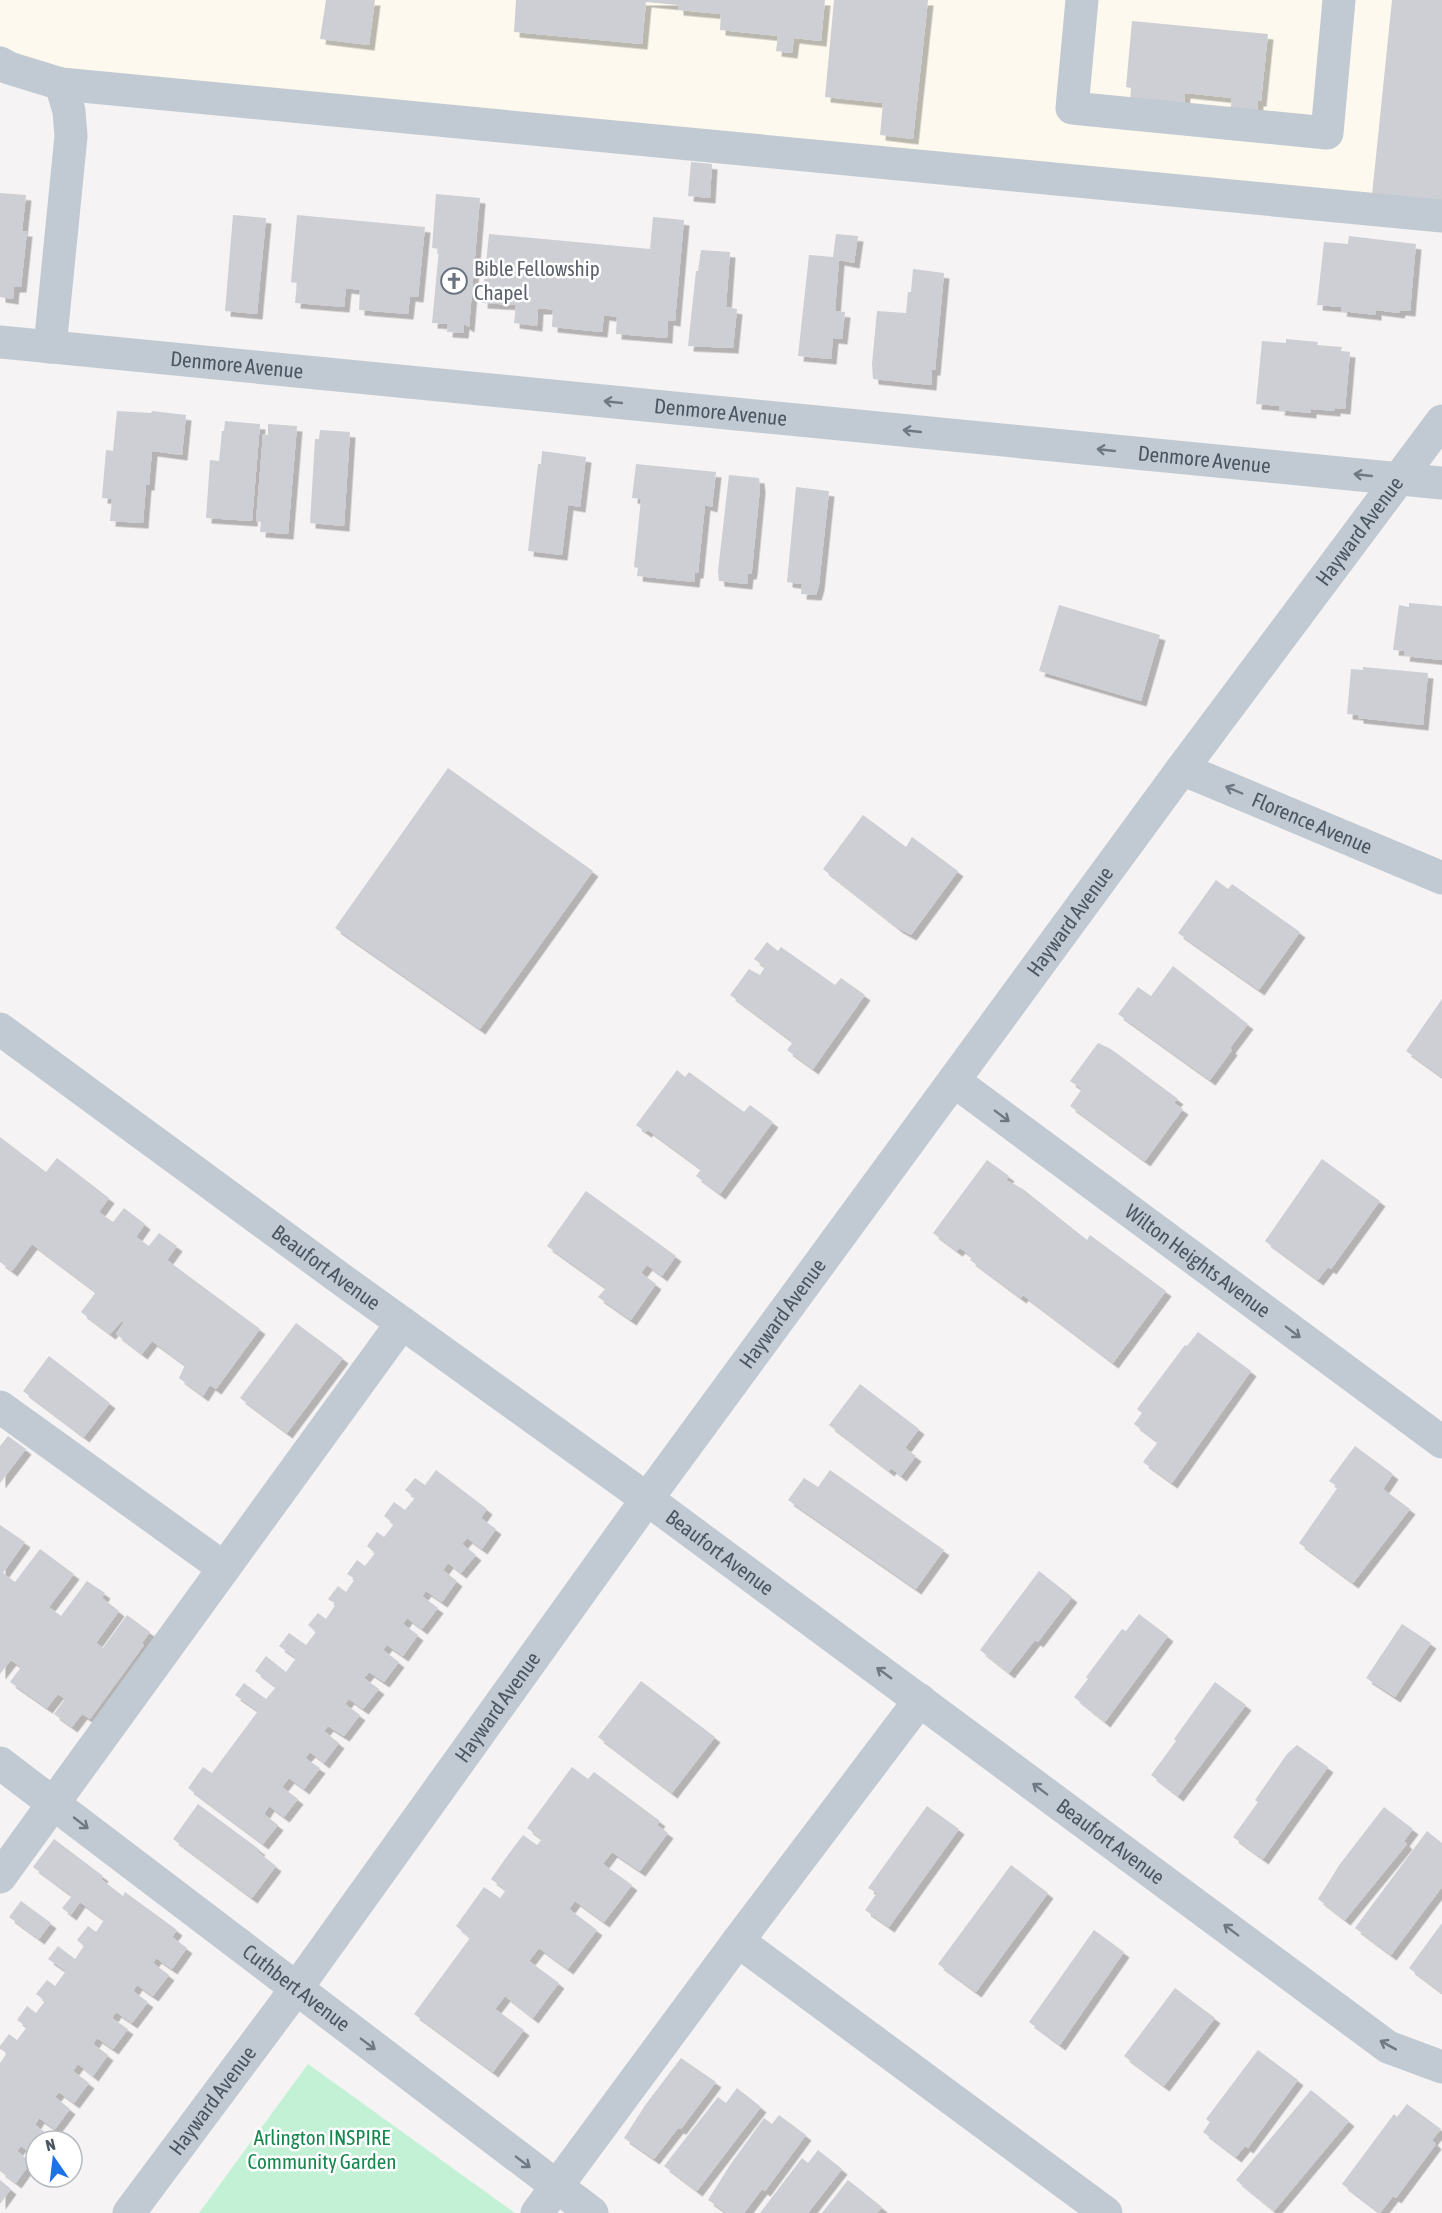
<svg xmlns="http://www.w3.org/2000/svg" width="1442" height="2213" viewBox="0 0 1442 2213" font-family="'Asap Condensed',sans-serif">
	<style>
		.commercial { fill: #fdf9ef }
		.green { fill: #c3f1d5 }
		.building { fill: #cdcfd5; filter: url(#shadow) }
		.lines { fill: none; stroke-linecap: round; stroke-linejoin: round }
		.minor { stroke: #c1cad2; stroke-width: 33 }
		.oneway { stroke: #6e7983 }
		.labels { text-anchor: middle; stroke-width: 5; stroke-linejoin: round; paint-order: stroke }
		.worship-label { font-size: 21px; fill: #5b616d; stroke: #fff; text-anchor: start }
		.street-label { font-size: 21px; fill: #4a5661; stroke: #fff }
		.park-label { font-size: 21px; fill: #17864f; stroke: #fff }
	</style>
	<defs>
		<filter id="shadow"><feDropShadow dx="5.5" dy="5.5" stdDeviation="0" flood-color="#0004"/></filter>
	</defs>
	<rect width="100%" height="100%" fill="#f5f3f3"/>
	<path class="commercial" d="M0 0H1442V217L0 67Z"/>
	<path class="green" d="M308 2064 515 2213H199Z"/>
	<path class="building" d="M326 0H375L369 45 320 39Z
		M516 0H825L821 41 794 38 792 53 776 51 778 36 720 30 721 14 678 10V5L646 2 642 44 514 32Z
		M834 0H928L913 139 880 135 883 103 825 97Z
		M1392 0H1442V201L1372 195Z
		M1132 21 1268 34 1261 101H1258L1257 116 1230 113 1232 98 1185 93 1184 107 1130 102 1131 88 1126 87Z
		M691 162 712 164 710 198 688 196Z
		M0 193 26 195 22 231H27L21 287H14L13 299 0 297Z
		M436 194 480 198 469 327 464 324 463 333 447 332 448 324 432 323 439 249 432 248Z
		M233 215 266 218 257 314 225 311Z
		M297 215 425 227 418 297 410 296 408 314 359 310 360 290 346 288 344 307 295 303 297 283 291 282Z
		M653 217 684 220 675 321 668 320 667 338 616 334 617 317 604 315 602 332 552 327 553 310 547 309H538L537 326 514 323 516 305 482 303 489 234 650 249Z
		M836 234 858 236 854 263 839 260 835 311 845 312 842 339 833 338 831 359 798 356 809 255 833 257Z
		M1349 236 1416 244 1410 311 1400 310 1399 313 1376 310V315L1341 311 1342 307 1317 305 1324 242 1348 244Z
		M701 250 730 252 726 307 737 309 733 348 688 346 696 271H698Z
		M913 269 944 273 935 370H932L931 385 873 379 872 364 877 311 906 313 908 292H911Z
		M1286 339 1318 342 1317 345 1342 347 1341 351 1350 352 1345 409 1335 408V411L1311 409V413L1279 410 1280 406 1256 404 1262 341 1286 343Z
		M117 411 151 413 152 411 186 415 182 455 152 451 149 485H146L143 523 110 521 112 499 102 498 106 450 113 451Z
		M225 421 260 424 252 521 206 518 210 460 219 461 222 431H224Z
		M268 424 297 426 288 534 260 532 261 522 256 521 263 434 268 435Z
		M320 430 350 432 344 526 310 523 315 439H319Z
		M542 451 586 457 580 507 568 505 562 555 528 551 538 464H541Z
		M636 464 716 472 712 507 705 505 698 573H695L694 582 637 576 638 568 634 567 641 499 632 498Z
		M729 475 759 478 760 488 752 570 751 574H748L747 584 719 581 718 571Z
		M796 487 829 491 819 585 816 595 801 594 802 584 787 582Z
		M1409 603 1442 606V660L1404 656 1405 651 1393 650 1399 605 1409 607Z
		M1059 605 1160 635 1141 701 1039 671Z
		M1363 667 1428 673 1423 725 1358 718V715L1347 714 1351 669 1363 670Z
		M448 768 593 871 480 1029 335 928Z
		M863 815 906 847 912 837 958 871 911 935 898 928 823 869Z
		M1216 880 1228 889 1232 884 1300 932 1259 990 1178 933Z
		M767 942 778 951 781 947 835 985 841 978 865 995 813 1069 787 1050 793 1042 730 995 749 969 760 975 765 967 754 959Z
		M1173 966 1248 1024 1230 1048 1232 1050 1210 1080 1118 1014 1138 987 1151 996Z
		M1442 999V1077L1406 1051Z
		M1098 1043 1111 1049 1178 1099 1174 1103 1183 1109 1145 1161 1070 1106 1082 1089 1070 1081Z
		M677 1070 685 1077 689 1072 744 1112 750 1105 773 1122 720 1194 696 1176 701 1169 648 1130 646 1132 636 1125Z
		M0 1137 46 1172 57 1158 109 1198 99 1212 113 1222 124 1208 145 1224 136 1237 149 1246 159 1233 177 1246 167 1260 260 1329 216 1389 210 1385 203 1396 179 1378 185 1365 152 1341 142 1354 116 1334 124 1322 122 1321 110 1334 81 1312 96 1292 32 1244 12 1271 0 1262Z
		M1322 1159 1380 1201 1331 1269 1328 1267 1318 1280 1265 1241Z
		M987 1160 1009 1176 1006 1180 1023 1189 1087 1240 1090 1235 1166 1291 1113 1363 1023 1295 1021 1298 970 1260 972 1257 960 1248 957 1251 933 1233Z
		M586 1191 676 1256 662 1276 647 1265 641 1273 656 1284 631 1320 598 1297 606 1288 547 1246Z
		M296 1323 343 1358 287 1433 240 1398Z
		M1198 1332 1251 1371 1172 1483 1143 1462 1158 1442 1134 1424 1142 1413 1137 1409 1185 1345 1187 1346Z
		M49 1356 110 1403 84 1437 23 1391Z
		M860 1384 919 1429 905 1448 916 1456 901 1476 891 1468 889 1471 829 1425Z
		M8 1436 26 1449 0 1483V1446Z
		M1355 1446 1393 1474 1383 1489 1410 1509 1353 1583 1299 1543 1338 1487 1329 1481Z
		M436 1470 487 1509 481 1518 496 1529 482 1549 467 1538 462 1544 476 1555 461 1573 448 1563 443 1570 457 1581 442 1602 426 1591 422 1596 438 1608 422 1629 407 1618 403 1624 418 1635 403 1656 387 1645 383 1650 399 1662 384 1682 369 1672 364 1678 379 1689 363 1709 349 1699 345 1704 360 1715 344 1736 328 1726 324 1731 339 1743 324 1763 310 1752 305 1758 320 1768 304 1789 289 1778 282 1787 298 1799 284 1817 269 1806 264 1814 278 1825 263 1844 188 1788 203 1767 212 1773 258 1711 235 1695 244 1683 266 1699 276 1687 255 1671 266 1656 286 1672 296 1658 279 1646 289 1633 306 1645 316 1632 308 1625 318 1613 326 1619 336 1604 328 1599 338 1586 346 1592 355 1579 347 1574 357 1560 365 1566 375 1553 367 1546 377 1532 384 1537 394 1524 384 1516 394 1502 405 1510 415 1498 405 1490 415 1478 425 1485Z
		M830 1470 944 1550 916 1589 788 1500 804 1478 818 1487Z
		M0 1525 25 1542 3 1573 15 1582 40 1549 74 1574 49 1607 61 1616 87 1581 105 1593 102 1598 119 1611 96 1643 103 1648 127 1615 150 1632 142 1643 144 1645 90 1719 82 1714 72 1727 54 1714 65 1699 58 1694 47 1708 30 1696 10 1682 21 1667 11 1660 0 1674Z
		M1039 1571 1072 1597 1038 1642 1035 1640 1009 1673 980 1650Z
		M1139 1614 1168 1636 1105 1722 1074 1697 1088 1679 1086 1677 1122 1629 1126 1631Z
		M1402 1624 1431 1643 1395 1697 1366 1678Z
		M641 1681 715 1737 672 1793 598 1737Z
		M1215 1682 1246 1705 1178 1796 1151 1775 1176 1741 1174 1739Z
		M1297 1745 1328 1767 1263 1859 1233 1837 1258 1802 1255 1800 1287 1754Z
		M572 1767 588 1779 594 1772 660 1821 657 1825 668 1833 640 1871 612 1852 603 1864 632 1885 604 1922 575 1901 569 1909 597 1930 568 1969 539 1948 529 1961 559 1983 533 2018 505 1996 495 2009 524 2030 493 2072 414 2014 470 1938 456 1926 484 1887 500 1898 506 1890 491 1879 505 1859 523 1835 537 1845 542 1839 527 1828Z
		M198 1804 260 1850 258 1852 276 1866 252 1898 173 1839Z
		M927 1806 959 1829 889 1927 865 1910 877 1893 868 1888Z
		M1384 1807 1413 1829 1404 1841 1407 1844 1345 1920 1318 1899 1340 1864Z
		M1427 1831 1442 1843V1887L1391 1955 1355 1928Z
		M54 1839 103 1876 101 1879 123 1896 125 1892 177 1930 172 1937 187 1948 172 1969 156 1958 153 1963 169 1975 153 1996 137 1985 133 1991 148 2002 132 2023 116 2012 112 2018 128 2029 113 2049 97 2038 93 2044 108 2055 93 2076 78 2064 73 2071 89 2083 74 2103 59 2092 55 2097 70 2109 55 2129 39 2118 35 2125 50 2136 47 2141H36V2157L21 2146 17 2151 31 2162 16 2183 0 2171V2063L7 2053 0 2049V2046L9 2034 17 2040 27 2027 17 2020 27 2006 36 2013 45 2001 36 1994 47 1980 55 1986 66 1971 48 1959 58 1946 75 1959 84 1946 77 1940 88 1926 96 1932 104 1920 80 1902 71 1915 62 1908 72 1896 33 1867Z
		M1011 1865 1048 1893 976 1992 938 1964Z
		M21 1901 51 1923 39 1939 9 1917Z
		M1442 1923V1993L1409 1968Z
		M1094 1930 1124 1952 1060 2045 1029 2022Z
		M1175 1988 1215 2018 1164 2086 1124 2056Z
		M1258 2050 1298 2080 1248 2148 1245 2146 1236 2157 1203 2132 1210 2122 1206 2119Z
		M681 2058 716 2082 681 2129 678 2128 654 2159 624 2138 646 2104Z
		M737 2088 761 2107 697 2191 664 2166 718 2097 726 2103Z
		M1311 2090 1349 2121 1274 2211 1236 2180Z
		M1407 2104 1441 2129 1432 2140 1436 2144 1396 2198 1393 2196 1380 2213 1342 2184 1394 2114 1397 2117Z
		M779 2115 806 2135 765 2191 762 2189 744 2213H727L708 2200 730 2165 764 2118 772 2124Z
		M818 2150 842 2169 808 2213H760L802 2158 808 2163Z
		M0 2180 11 2189 0 2204Z
		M848 2180 882 2207 877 2213H822Z"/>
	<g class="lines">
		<g class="minor">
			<path d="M1082 0 1072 108 1327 133 1339 0"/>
			<path d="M0 63 9 68 61 84 1442 216"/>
			<path id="s1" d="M0 342 1442 483"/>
			<path d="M50 347 71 136 69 111 61 84"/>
			<path id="s2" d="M1182 769 1442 878"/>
			<path id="s3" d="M0 1029 345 1282 647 1499 1388 2047 1442 2067"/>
			<path id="s4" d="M954 1081 1442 1442"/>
			<path d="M0 1407 224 1568"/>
			<path id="s5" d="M0 1763 592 2213"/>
			<path d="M0 1877 402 1323"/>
			<path d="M738 1941 1106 2213"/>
			<path id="s6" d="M129 2213 296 1989 647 1499 1182 769 1442 421"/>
			<path d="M537 2213 738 1941 920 1700"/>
		</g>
	</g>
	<defs><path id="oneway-shaft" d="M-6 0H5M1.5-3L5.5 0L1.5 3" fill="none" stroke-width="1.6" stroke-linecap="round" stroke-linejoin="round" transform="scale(1.5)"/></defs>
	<g class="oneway">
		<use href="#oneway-shaft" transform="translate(613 402) rotate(-174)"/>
		<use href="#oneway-shaft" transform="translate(912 431) rotate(-174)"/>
		<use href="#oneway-shaft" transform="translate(1106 450) rotate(-174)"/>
		<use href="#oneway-shaft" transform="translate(1363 475) rotate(-174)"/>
		<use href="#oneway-shaft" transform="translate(1234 790) rotate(-157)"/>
		<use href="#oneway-shaft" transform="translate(1002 1116) rotate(37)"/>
		<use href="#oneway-shaft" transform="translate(1293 1332) rotate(37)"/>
		<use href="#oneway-shaft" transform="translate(884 1673) rotate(-144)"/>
		<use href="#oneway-shaft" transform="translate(1040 1789) rotate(-143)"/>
		<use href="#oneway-shaft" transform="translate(81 1823) rotate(38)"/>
		<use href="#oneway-shaft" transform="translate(1231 1930) rotate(-143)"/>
		<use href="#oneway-shaft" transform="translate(368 2044) rotate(37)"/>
		<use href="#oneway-shaft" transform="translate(1388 2045) rotate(-151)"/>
		<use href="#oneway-shaft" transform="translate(523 2162) rotate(37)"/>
	</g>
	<defs>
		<g id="church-ring" transform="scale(1.35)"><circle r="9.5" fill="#fff" stroke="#6b7280" stroke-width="1.5"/><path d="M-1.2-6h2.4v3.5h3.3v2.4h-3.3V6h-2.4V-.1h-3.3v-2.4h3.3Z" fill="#6b7280"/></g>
	</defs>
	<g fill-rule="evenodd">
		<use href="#church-ring" x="454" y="281"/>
	</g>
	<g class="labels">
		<g class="worship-label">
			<text x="474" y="276">Bible Fellowship<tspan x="474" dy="24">Chapel</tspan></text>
		</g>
		<g class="street-label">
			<text dy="7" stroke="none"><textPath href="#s1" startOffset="238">Denmore Avenue</textPath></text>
			<text dy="7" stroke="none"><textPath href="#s1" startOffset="724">Denmore Avenue</textPath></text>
			<text dy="7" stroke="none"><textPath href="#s1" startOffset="1210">Denmore Avenue</textPath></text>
			<text dy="7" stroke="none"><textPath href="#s6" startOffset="2084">Hayward Avenue</textPath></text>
			<text dy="7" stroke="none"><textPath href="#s2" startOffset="141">Florence Avenue</textPath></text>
			<text dy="7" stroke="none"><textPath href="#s6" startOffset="1598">Hayward Avenue</textPath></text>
			<text dy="7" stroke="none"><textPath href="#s4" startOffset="303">Wilton Heights Avenue</textPath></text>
			<text dy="7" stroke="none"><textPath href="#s3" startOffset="404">Beaufort Avenue</textPath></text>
			<text dy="7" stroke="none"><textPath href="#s6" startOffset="1112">Hayward Avenue</textPath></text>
			<text dy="7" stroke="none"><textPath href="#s3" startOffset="890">Beaufort Avenue</textPath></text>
			<text dy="7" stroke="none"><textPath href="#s6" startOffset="626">Hayward Avenue</textPath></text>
			<text dy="7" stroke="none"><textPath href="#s3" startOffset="1376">Beaufort Avenue</textPath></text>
			<text dy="7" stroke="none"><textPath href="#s5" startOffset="372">Cuthbert Avenue</textPath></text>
			<text dy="7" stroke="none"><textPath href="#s6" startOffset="140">Hayward Avenue</textPath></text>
		</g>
		<g class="park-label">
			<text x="322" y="2145">Arlington INSPIRE<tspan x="322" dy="24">Community Garden</tspan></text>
		</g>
	</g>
	<g transform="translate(54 2159) rotate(346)"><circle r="28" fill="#ffffff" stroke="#b7bbc0" stroke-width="1.5"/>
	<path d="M0-4.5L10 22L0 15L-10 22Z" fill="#1a73e8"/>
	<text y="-9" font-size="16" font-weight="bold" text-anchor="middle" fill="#4a5661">N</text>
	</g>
</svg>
